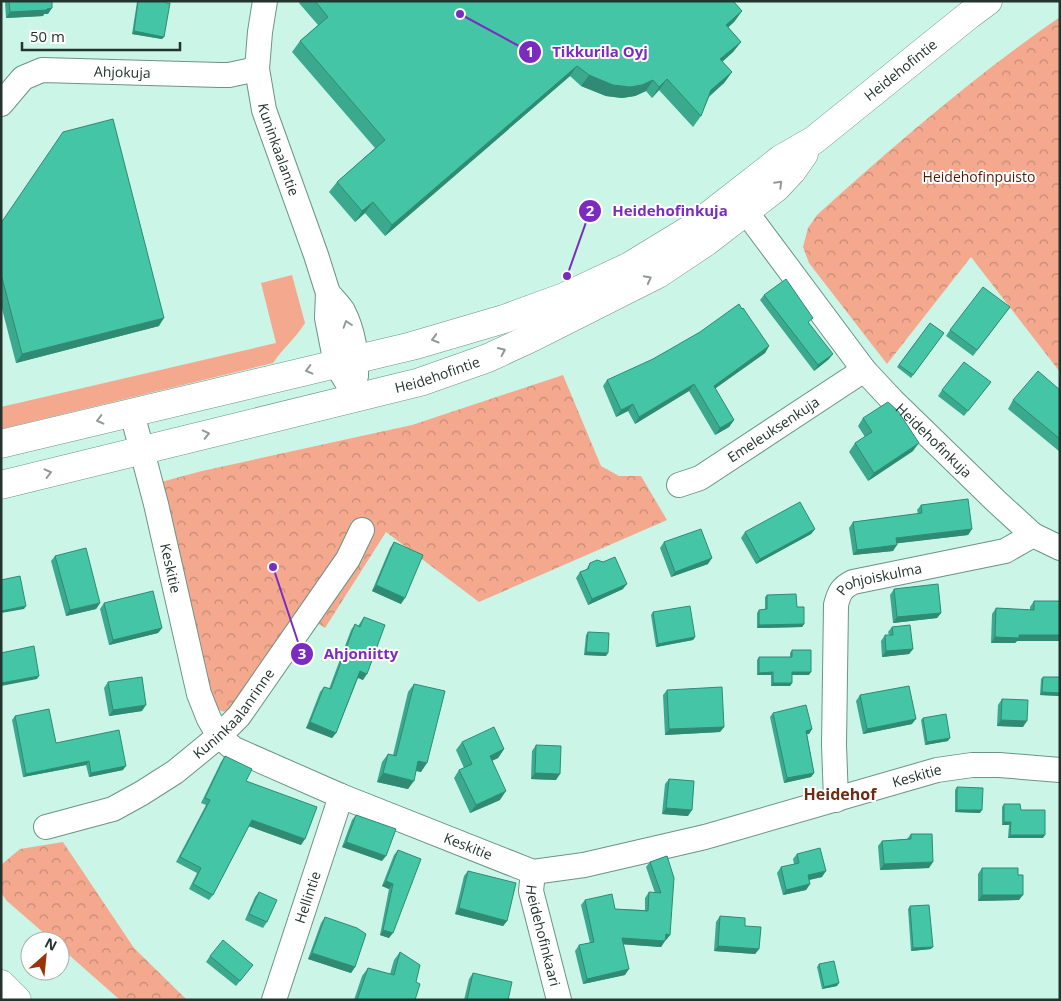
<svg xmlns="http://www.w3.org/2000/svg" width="1061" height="1001" viewBox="0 0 1061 1001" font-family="'Open Sans',sans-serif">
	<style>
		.grass { fill: #f4a98f }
		.park { fill: url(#park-crowns) }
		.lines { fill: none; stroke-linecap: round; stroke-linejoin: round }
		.minor-casing { stroke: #6c9387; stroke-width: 26 }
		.major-casing { stroke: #6c9387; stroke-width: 29 }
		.highway-casing { stroke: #6c9387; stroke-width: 29 }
		.minor { stroke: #fff; stroke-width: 24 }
		.major { stroke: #fff; stroke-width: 28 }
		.highway { stroke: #fff; stroke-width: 28 }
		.wall { fill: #3aa98e }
		.shaded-wall { fill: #308a74 }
		.building { fill: #44c5a5; stroke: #308a74 }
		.oneway { stroke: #919996 }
		.labels { text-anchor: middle; stroke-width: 4; stroke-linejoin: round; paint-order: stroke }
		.street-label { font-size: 14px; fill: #23332e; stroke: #fff }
		.park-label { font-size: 14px; fill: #541a04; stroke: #fff }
		.quarter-label { font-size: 16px; font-weight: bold; fill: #6e2c14; stroke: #fff }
		.leader { fill: none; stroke: #7b2cbf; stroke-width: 2 }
		.callout-dot { fill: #7b2cbf; stroke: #fff; stroke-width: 2 }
		.mark-label { font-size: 15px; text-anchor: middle; font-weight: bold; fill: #fff }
		.callout-label { font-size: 15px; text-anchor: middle; font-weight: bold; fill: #7b2cbf; stroke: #fff; stroke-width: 4; stroke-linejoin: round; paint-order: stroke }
	</style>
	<defs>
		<pattern id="park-crowns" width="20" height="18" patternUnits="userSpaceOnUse" patternTransform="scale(1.25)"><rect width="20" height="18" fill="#f4a98f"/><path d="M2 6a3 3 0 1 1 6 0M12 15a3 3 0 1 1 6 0" fill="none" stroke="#c58a75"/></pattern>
	</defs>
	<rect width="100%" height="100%" fill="#caf5e7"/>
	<path class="grass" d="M292 275 305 323C296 338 284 347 273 363L1 429V407L276 343 261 283Z"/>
	<path class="park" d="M1060 17V372L971 257 887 364 809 263 803 247 808 228 817 215C895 145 973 77 1060 17Z
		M563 375 601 466 619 476H641L667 520 479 602 386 532 325 628 300 612 231 709C224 713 221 712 215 707L161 482 202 471 412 425Z
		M63 842 134 948 187 1000H120L60 947V941H53L7 901 1 893V865L20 849Z"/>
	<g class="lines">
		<g class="minor-casing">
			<g id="minor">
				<path id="s1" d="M265 1 260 32 257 69 264 110 316 255 328 293 327 318 336 364 356 397"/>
				<path id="s2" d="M1 104 23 78 42 70 220 75H229L257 69"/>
				<path id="s3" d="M735 197 864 370 892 400 998 503 1033 535"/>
				<path d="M328 293C333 299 339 305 343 311 353 330 357 355 356 376"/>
				<path id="s4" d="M132 413 156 504 199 694 209 719 219 736 234 749 341 796 533 872 584 865 705 837 937 770 972 765H999L1060 770"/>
				<path id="s5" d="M679 485 700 478 864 370"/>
				<path id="s6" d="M836 800 834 745 836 605C839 593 841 588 853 582L1005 551 1033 535 1060 548"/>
				<path id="s7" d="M46 827 113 809 142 793 175 772 219 736 239 716 348 559 362 530"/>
				<path id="s8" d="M533 872 531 891 559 1000"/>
				<path id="s9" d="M274 1000 341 796"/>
			</g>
		</g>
		<g class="major-casing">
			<g id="major">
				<path id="s10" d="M1 444 412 346 504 319 564 297 630 266 694 227 781 159 814 140 969 15 988 1"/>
				<path id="s11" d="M1 485 420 382 488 358 533 337 658 274 706 242 776 188 792 171 804 154"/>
			</g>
		</g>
		<g class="highway-casing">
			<path id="highway" d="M1 984 17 1000"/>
		</g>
		<use href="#minor" class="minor"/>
		<use href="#major" class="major"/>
		<use href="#highway" class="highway"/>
	</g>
	<path class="wall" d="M5 1H52L48 14H44L43 16 6 18Z
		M133 1H166L162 39 132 34 137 2Z
		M301 1H733L742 11 734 22 728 27 741 42 733 52 722 62 732 72 724 83 709 97 701 116 693 127 659 90 652 98 646 91 635 96 622 98 606 96 581 86 570 76 385 236 365 213 355 222 329 192 337 182 375 148 292 52 300 41 318 25 299 3Z
		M1 223 159 326 16 363 1 305Z
		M764 295 809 323 829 359 814 371 760 300Z
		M1010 307 973 356 946 336 950 330Z
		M930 323 944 333 911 378 897 367Z
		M769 346 765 353 715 388 734 420 729 427 715 435 689 391 635 424 628 411 616 417 603 386 607 380Z
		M991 382 964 416 938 396 942 390Z
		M1060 390V452L1008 409 1013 400Z
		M863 418 913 451 868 481 849 452 855 443 865 437 858 426Z
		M921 505 972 529 968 535 897 543 893 551 853 555 849 528 853 522 918 514 917 510Z
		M815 529 811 534 756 564 741 538 745 532Z
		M394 542 401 604 372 591 390 548Z
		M664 542 708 564 671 577 660 548Z
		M55 556 100 603 96 609 66 616 51 561Z
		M590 563 623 589 588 605 576 578 580 572 586 570Z
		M894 589 941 613 937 618 893 623 890 595Z
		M767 595 797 607 804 624 802 627 757 628V613L759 610 765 609V597Z
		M1034 601H1060V641H1017L1015 643H991L992 614 996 608 1030 610V607Z
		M104 603 162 628 158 633 109 645 100 609Z
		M653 612 695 637 693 640 656 647 651 615Z
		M364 617 363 680 358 678 336 733 332 738 306 728 320 692 324 687 329 689 351 630 355 624 358 626Z
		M892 627 913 649 909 654 882 657 881 641 885 635H889L888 632Z
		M588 632 606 656 584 655 586 635Z
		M792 650 809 675H792V683L790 686H771V675H757V660L759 657H790V653Z
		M1043 677H1060V696L1040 695 1041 679Z
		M108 682 142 711 109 716 104 688Z
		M414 684 421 772 416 771 408 789 377 782 382 762 388 754 393 755 408 692Z
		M667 690 724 727 720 732 665 735 663 695Z
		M860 695 912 724 863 734 856 701Z
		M1002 699 1023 727 997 726 998 705Z
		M773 713 812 729 809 734H807L814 773 811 777 784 783 770 717Z
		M15 716 56 743 123 770 89 777 86 765 23 777 12 720Z
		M923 718 948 741 925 745 921 720Z
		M462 742 504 749 498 758 492 761 500 800 470 813 454 778 459 770 464 768 456 750Z
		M536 745 556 780 531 779 532 751Z
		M225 756 301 845 249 826 213 895 209 900 189 889 197 873 176 862 206 805 201 803 221 762Z
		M669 779 688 816 662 814 665 784Z
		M957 787 980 813 955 812V790Z
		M1004 804 1021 810 1043 838H1008L1009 825H1002V807Z
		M356 815 382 861 342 847 352 820Z
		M911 834 929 868 880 870 878 846 882 841 907 839Z
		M398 850 389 938 380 935 389 889 382 886 394 855Z
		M797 854 822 877 809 880 810 884 806 890 783 895 777 873 781 867 794 864 793 859Z
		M667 856 670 935 666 940H665L661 947 623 944 625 975 583 984 575 951 579 945 590 943 581 905 585 900 615 909 645 910V898L649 892 655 893 646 867 650 862Z
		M982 868 1018 875 1019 900 978 901V874Z
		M468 871 507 921 503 926 455 914 464 876Z
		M259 892 267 922 263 928 245 920 255 897Z
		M910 906 931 949 911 951 908 909Z
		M720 916 745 926 759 949 755 954 714 951 716 922Z
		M325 917 355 967 351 973 308 959 321 923Z
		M1060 951V981H1059V952Z
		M400 952 416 982 415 1000H354L362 976 368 968 390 974 394 960Z
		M210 956 253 965 236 986 206 962Z
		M819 964 837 986 822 989 817 967Z
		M473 973 508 1000H464L469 979Z"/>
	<path class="shaded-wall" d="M52 8 48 14H44L43 16 6 18 10 12Z
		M742 11 734 22 719 36 726 25Z
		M134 31 164 37 162 39 132 34Z
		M741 42 733 52 713 70 720 59Z
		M577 66 570 76 385 236 392 225Z
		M732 72 724 83 703 101 711 90Z
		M589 75 653 80 646 91 635 96 622 98 606 96 581 86Z
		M667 79 659 90 652 98 659 87Z
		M373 202 365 213 355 222 362 211Z
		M164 318 159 326 16 363 22 354Z
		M769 346 765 353 709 393 714 386Z
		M833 354 829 359 814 371 818 365Z
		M694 384 689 391 635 424 639 417Z
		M633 404 628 411 616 417 621 410Z
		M734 420 729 427 715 435 720 428Z
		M919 443 913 451 868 481 874 473Z
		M815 529 811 534 756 564 760 559Z
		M972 529 968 535 892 544 896 538Z
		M897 545 893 551 853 555 857 550Z
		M712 558 708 564 671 577 675 572Z
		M627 584 623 589 588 605 592 599Z
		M376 585 405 598 401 604 372 591Z
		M100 603 96 609 66 616 70 610Z
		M26 606 24 609 1 613V611Z
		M941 613 937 618 893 623 897 617Z
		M804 624 802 627 757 628 759 625Z
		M162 628 158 633 109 645 113 640Z
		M1019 635H1060V641H1017L1015 643H991L995 637Z
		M695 637 693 640 656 647 658 644Z
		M913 649 909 654 882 657 886 651Z
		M586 652 608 653 606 656 584 655Z
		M360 671 367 674 363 680 356 677Z
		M773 672 771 675H757L759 673Z
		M792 672H811L809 675H790Z
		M39 676 37 679 1 686V683Z
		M773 683H792L790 686H771Z
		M1042 692 1060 693V696L1040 695Z
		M146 705 142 711 109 716 113 710Z
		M916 719 912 724 863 734 867 729Z
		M1001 720 1027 721 1023 727 997 726Z
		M310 722 336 733 332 738 306 728Z
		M724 727 720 732 665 735 669 729Z
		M812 729 809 734 803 735 806 731Z
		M950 738 948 741 925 745 927 742Z
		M504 749 498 758 484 764 490 756Z
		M89 761 86 765 23 777 26 774Z
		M418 761 427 763 421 772 413 770Z
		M126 766 123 770 89 777 91 773Z
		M383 773 414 781 408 789 377 782Z
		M535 773 560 774 556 780 531 779Z
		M814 773 811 777 784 783 787 778Z
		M506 791 500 800 470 813 476 805Z
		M666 808 692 810 688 816 662 814Z
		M957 810H982L980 813 955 812Z
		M252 820 305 839 301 845 248 826Z
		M1004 822H1011L1009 825H1002Z
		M1010 835H1045L1043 838H1008Z
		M346 842 386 856 382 861 342 847Z
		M933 862 929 868 880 870 884 864Z
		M826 871 822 877 804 881 808 875Z
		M386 881 393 884 389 889 382 886Z
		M810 884 806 890 783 895 786 890Z
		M982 895H1023L1019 900 978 901Z
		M459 908 507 921 503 926 455 914Z
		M383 930 393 933 389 938 380 935Z
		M666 934 670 935 666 940H662Z
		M622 938 665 941 661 947 618 944Z
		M718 946 759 949 755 954 714 951Z
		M933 947 931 949 911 951 913 948Z
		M312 953 355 967 351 973 308 959Z
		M629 969 625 975 583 984 587 979Z
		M839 983 837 986 822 989 824 987Z"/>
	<path class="building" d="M9 1H52V8L47 9V10L10 12Z
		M138 1H166V3H170L164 37 134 31Z
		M315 1H733L742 11 726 25 741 42 720 59 732 72 711 90 701 116 667 79 659 87 653 80 642 85 630 87 613 85 589 75 577 66 392 225 373 202 362 211 337 182 385 140 300 41 328 17Z
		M113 119 164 318 22 354 1 274V223L63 132Z
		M786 279 813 318 808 322 833 354 818 365 764 295Z
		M983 287 1010 307 977 350 950 330Z
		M739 304 742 309 743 308 769 346 714 386 734 420 720 428 694 384 639 417 633 404 621 410 607 380 653 359 700 332Z
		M930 323 944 333 913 375 899 365Z
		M964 362 991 382 968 411 942 390Z
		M1038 371 1060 390V439L1013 400Z
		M888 402 898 411 919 443 874 473 855 443 872 432 863 418Z
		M968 499 972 529 896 538 897 545 857 550 853 522 922 513 921 505Z
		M800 502 815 529 760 559 745 532Z
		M701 529 712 558 675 572 664 542Z
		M394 542 423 555 405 598 376 585Z
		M86 548 100 603 70 610 55 556Z
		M615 557 627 584 592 599 580 572 588 569 590 563 597 560 603 562Z
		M20 576 26 606 1 611V580Z
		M938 584 941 613 897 617 894 589Z
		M153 591 162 628 113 640 104 603Z
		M796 594 797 607H804V624L759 625V610L767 609V595Z
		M1034 601H1060V635H1019V638L995 637 996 608 1034 610Z
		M690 606 695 637 658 644 653 612Z
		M364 617 385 625 367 674 360 671 336 733 310 722 324 687 331 689 355 624 360 627Z
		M910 625 913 649 886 651 885 635H893L892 627Z
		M588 632 609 633 608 653 586 652Z
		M34 646 39 676 1 683V653Z
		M792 650H811V672H792V683H773V672L759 673V657H792Z
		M142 677 146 705 113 710 108 682Z
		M1043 677H1060V693L1042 692Z
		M414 684 445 691 427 763 418 761 414 781 383 773 388 754 396 756Z
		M909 686 916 719 867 729 860 695Z
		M722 687 724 727 669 729 667 690Z
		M1002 699 1028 700 1027 721 1001 720Z
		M806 705 812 729 806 731 814 773 787 778 773 713Z
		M49 709 56 743 119 730 126 766 91 773 89 761 26 774 15 716Z
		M946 714 950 738 927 742 923 718Z
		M494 727 504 749 490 756 506 791 476 805 459 770 472 764 462 742Z
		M536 745 561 746 560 774 535 773Z
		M225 756 252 769 246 781 317 807 305 839 252 820 213 895 193 884 201 868 180 857 210 800 205 798Z
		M669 779 694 781 692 810 666 808Z
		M957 787 983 788 982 810H957Z
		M1004 804H1020L1021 810H1045V835H1010L1011 822H1004Z
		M356 815 396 829 386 856 346 842Z
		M911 834H932L933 862 884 864 882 841 911 839Z
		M820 848 826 871 808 875 810 884 786 890 781 867 799 863 797 854Z
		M398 850 421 859 393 933 383 930 393 884 386 881Z
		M667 856 674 878 670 935 666 934 665 941 622 938 629 969 587 979 579 945 594 942 585 900 612 894 615 909 648 911 649 892 661 893 650 862Z
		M982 868H1018V875H1023V895H982Z
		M468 871 516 883 507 921 459 908Z
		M259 892 277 900 267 922 249 914Z
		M929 905 933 947 913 948 910 906Z
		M720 916 745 918V926L761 927 759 949 718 946Z
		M325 917 357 928 366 934 355 967 312 953Z
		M223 940 253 965 240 981 210 956Z
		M400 952 420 965 416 982 420 984 415 1000H357L368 968 394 975Z
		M834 961 839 983 824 987 819 964Z
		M473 973 512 982 508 1000H467Z"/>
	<defs><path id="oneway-chevron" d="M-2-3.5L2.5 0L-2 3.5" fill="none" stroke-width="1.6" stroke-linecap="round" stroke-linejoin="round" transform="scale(1.25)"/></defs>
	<g class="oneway">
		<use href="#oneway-chevron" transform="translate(779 184) rotate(-45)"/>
		<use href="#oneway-chevron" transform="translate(648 279) rotate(-27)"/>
		<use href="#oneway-chevron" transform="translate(347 324) rotate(-108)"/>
		<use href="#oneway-chevron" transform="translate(435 339) rotate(164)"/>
		<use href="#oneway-chevron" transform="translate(502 351) rotate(-25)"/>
		<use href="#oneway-chevron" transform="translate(309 370) rotate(166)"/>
		<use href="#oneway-chevron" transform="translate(100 420) rotate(166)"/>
		<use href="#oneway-chevron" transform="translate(206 434) rotate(-13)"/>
		<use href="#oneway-chevron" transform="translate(48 473) rotate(-14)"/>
	</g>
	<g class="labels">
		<g class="street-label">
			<text dy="5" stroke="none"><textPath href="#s10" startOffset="990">Heidehofintie</textPath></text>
			<text dy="5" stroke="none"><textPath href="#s2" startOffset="135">Ahjokuja</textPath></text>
			<text dy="5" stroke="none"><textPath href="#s1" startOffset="152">Kuninkaalantie</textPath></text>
			<text dy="5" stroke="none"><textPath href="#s11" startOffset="450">Heidehofintie</textPath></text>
			<text dy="5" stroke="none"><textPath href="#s5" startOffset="110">Emeleuksenkuja</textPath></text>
			<text dy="5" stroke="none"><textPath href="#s3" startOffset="315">Heidehofinkuja</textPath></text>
			<text dy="5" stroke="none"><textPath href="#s4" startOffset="160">Keskitie</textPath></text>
			<text dy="5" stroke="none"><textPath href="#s6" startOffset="251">Pohjoiskulma</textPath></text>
			<text dy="5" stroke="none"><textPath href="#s7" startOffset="225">Kuninkaalanrinne</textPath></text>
			<text dy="5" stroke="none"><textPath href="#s4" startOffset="1075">Keskitie</textPath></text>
			<text dy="5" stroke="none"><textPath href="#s4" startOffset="609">Keskitie</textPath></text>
			<text dy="5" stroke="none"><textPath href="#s9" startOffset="108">Hellintie</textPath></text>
			<text dy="5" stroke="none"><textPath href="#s8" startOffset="65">Heidehofinkaari</textPath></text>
		</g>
		<g class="park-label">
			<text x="979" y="182">Heidehofinpuisto</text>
		</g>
		<g class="quarter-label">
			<text x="840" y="800">Heidehof</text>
		</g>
	</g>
	<path class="leader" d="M460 14L530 52M567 276L590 211M273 567L302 654"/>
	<g class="callout-dot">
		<circle cx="460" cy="14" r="5"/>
		<circle cx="567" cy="276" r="5"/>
		<circle cx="273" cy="567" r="5"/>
		<circle cx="530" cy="52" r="12"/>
		<circle cx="590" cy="211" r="12"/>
		<circle cx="302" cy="654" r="12"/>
	</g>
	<g class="mark-label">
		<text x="530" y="57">1</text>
		<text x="590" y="216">2</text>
		<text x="302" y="659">3</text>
	</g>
	<g class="callout-label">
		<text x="600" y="57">Tikkurila Oyj</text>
		<text x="670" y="216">Heidehofinkuja</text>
		<text x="361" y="659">Ahjoniitty</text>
	</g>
	<rect width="1061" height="1001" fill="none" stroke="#23332e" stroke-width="5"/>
	<g transform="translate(45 956) rotate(27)"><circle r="24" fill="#ffffff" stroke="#a7adab"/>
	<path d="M0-4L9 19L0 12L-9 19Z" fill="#993406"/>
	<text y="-8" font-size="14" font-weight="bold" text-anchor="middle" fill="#23332e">N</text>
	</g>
	<path d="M22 42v8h158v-8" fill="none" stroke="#23332e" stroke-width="2.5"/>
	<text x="30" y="42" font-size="15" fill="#23332e" stroke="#ffffff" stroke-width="4" paint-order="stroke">50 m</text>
</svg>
